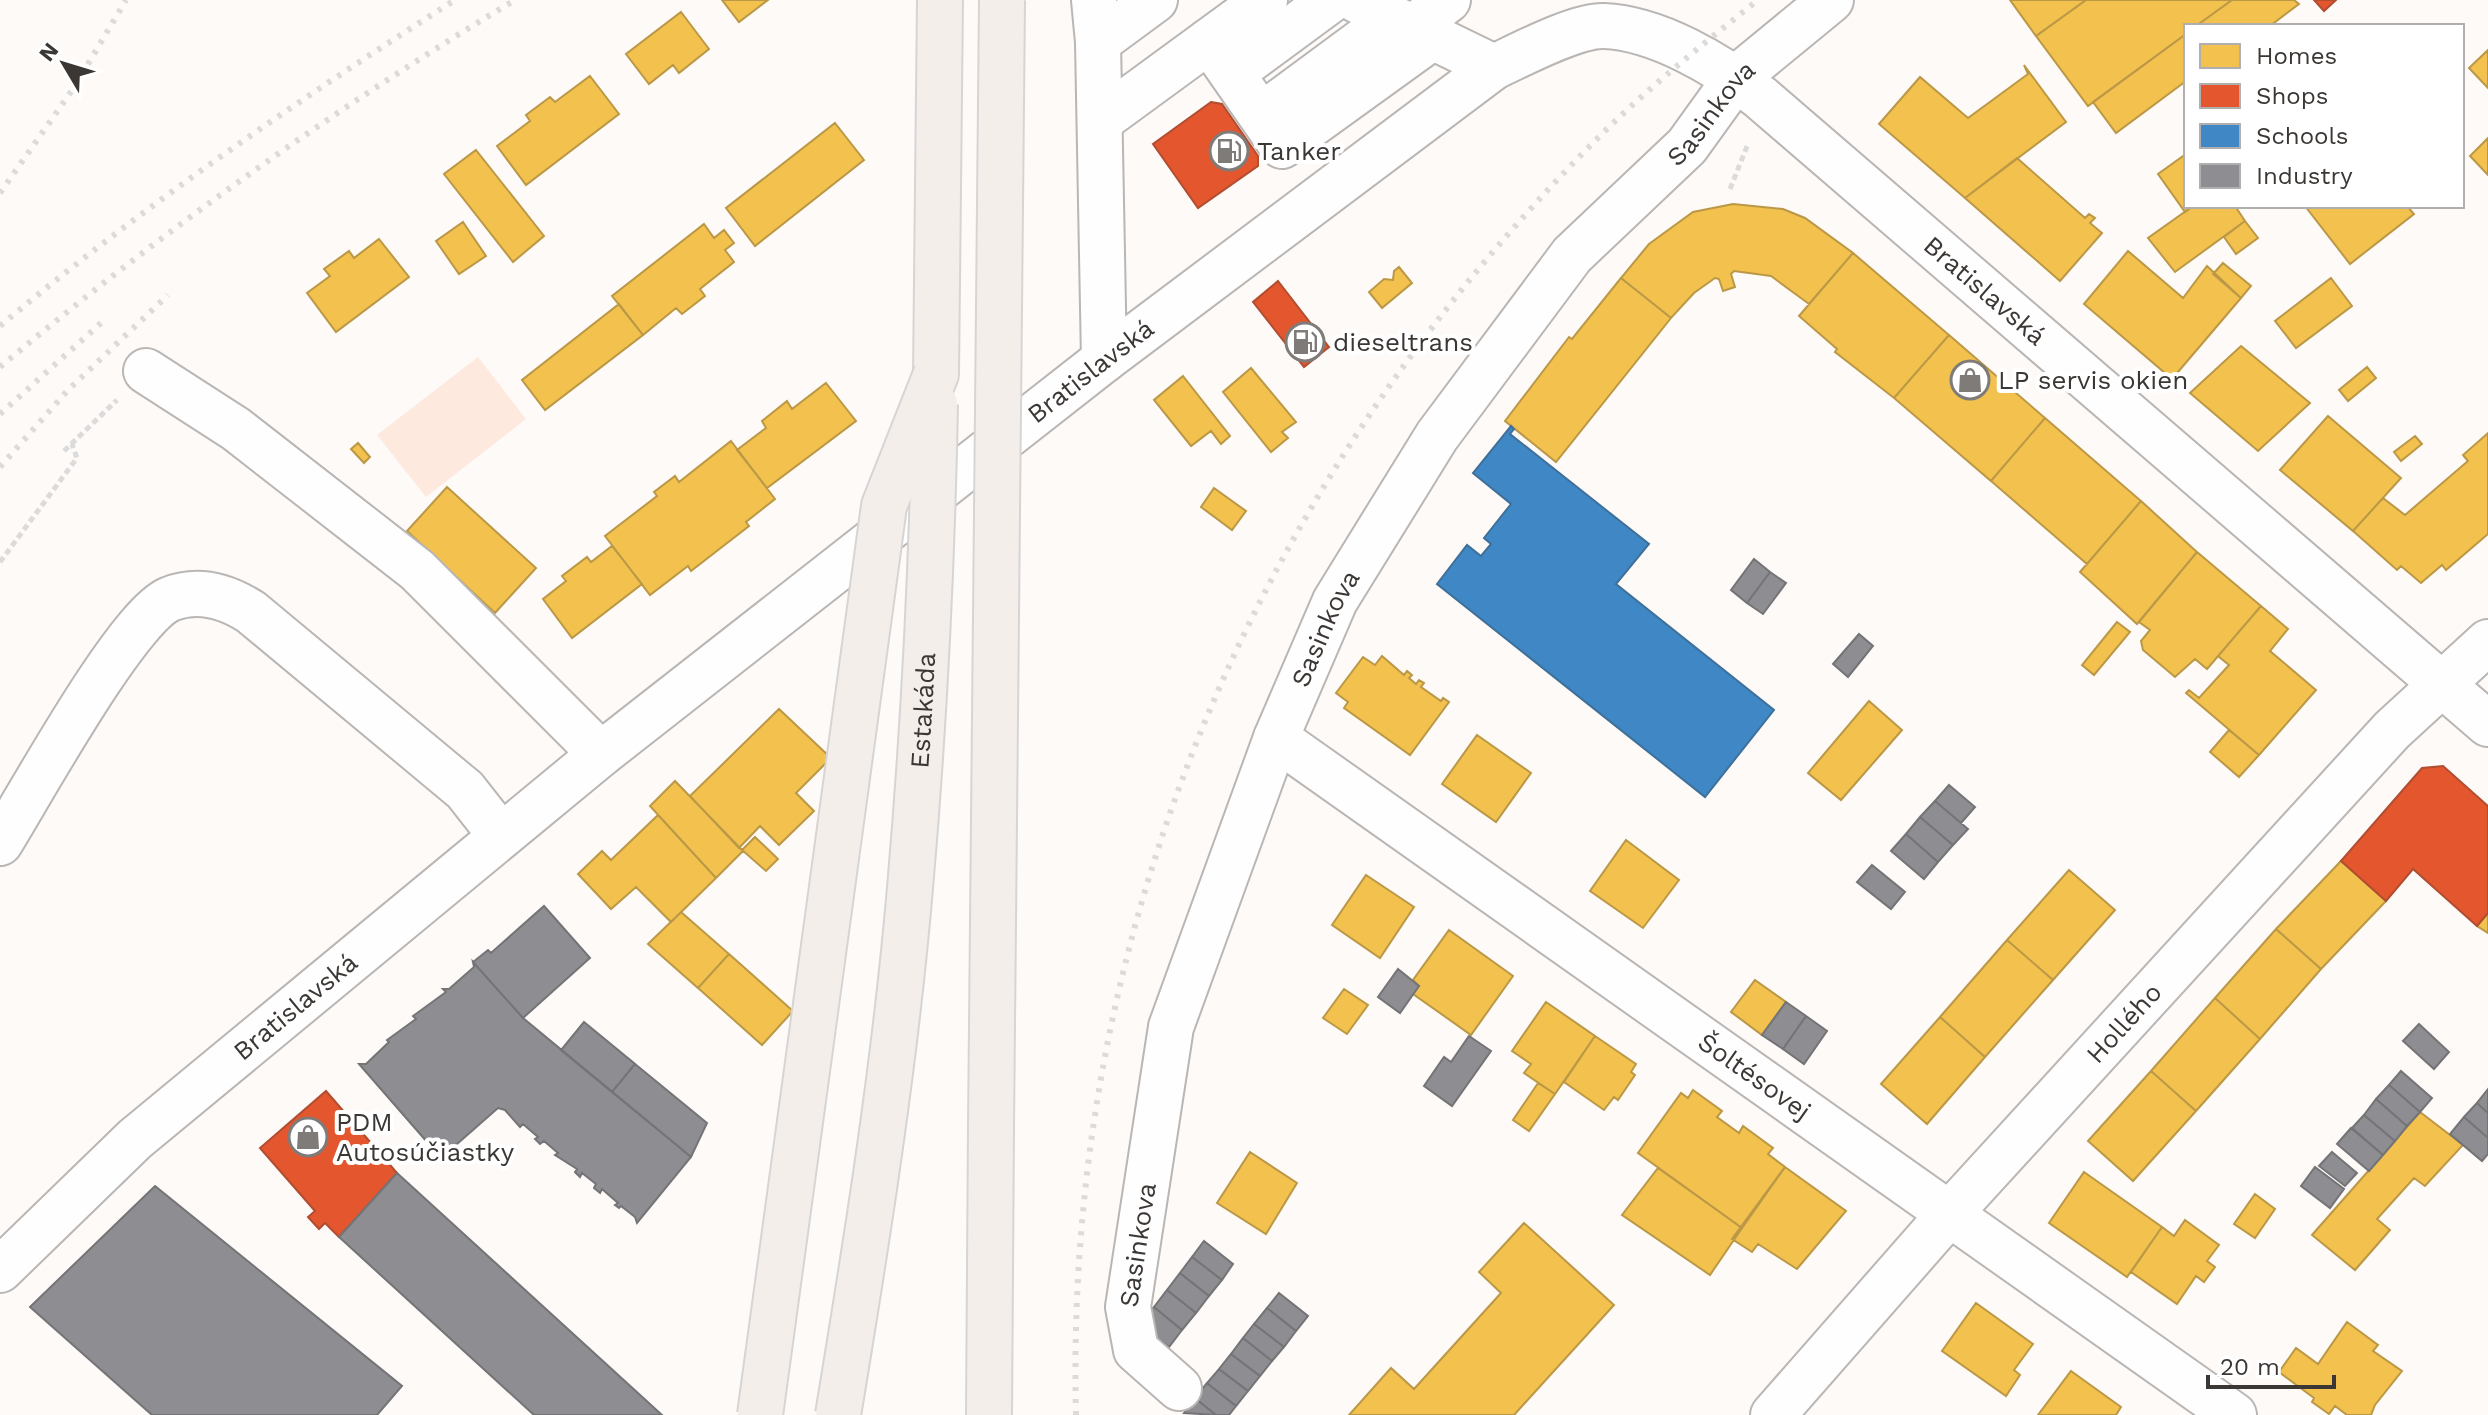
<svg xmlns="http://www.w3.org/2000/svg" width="2488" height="1415" viewBox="0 0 2488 1415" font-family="'Work Sans',sans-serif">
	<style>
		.green { fill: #fee9df }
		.homes { fill: #f2c14e; stroke: #bb9846; stroke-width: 2 }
		.shops { fill: #e4572e; stroke: #b14d30; stroke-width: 2 }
		.schools { fill: #3f88c5; stroke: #3e709a; stroke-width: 2 }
		.industry { fill: #8d8d92; stroke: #747376; stroke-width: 2 }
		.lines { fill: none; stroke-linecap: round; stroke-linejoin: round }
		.minor-casing { stroke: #b9b6b4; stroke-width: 48 }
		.major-casing { stroke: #d7d5d4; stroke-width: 48 }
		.path { stroke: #dcdbdb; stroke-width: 5; stroke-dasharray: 6 4; stroke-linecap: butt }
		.minor { stroke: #fffefe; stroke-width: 44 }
		.major { stroke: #f4eeeb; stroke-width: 44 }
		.rail { stroke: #dcdbda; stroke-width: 6; stroke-dasharray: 4 8; stroke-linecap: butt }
		.major-bridge-casing { stroke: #d7d5d4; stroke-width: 48; stroke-linecap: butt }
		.major-bridge { stroke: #f4eeeb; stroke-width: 44 }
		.labels { text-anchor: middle; stroke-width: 8; stroke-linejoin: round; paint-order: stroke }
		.street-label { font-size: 26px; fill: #3b3735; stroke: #fff }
		.poi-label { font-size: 26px; fill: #3b3735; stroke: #fff; text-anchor: start }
	</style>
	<rect width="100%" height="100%" fill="#fdfaf8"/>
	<path class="green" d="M478 357 526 419 426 497 377 435Z"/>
	<path class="homes" d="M722 0H768L739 22Z
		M2010 0H2086L2036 36Z
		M2086 0H2232L2196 26H2186V34L2088 106 2036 36Z
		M2232 0H2294L2299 4 2270 26H2196Z
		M681 12 709 49 679 73 673 65 649 84 626 54Z
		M2186 34V81L2116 133 2093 102Z
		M2488 50V88L2469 68Z
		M2024 65 2066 122 1965 198 1879 124 1920 77 1968 118 2028 74Z
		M590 76 619 114 526 185 497 146 530 121 526 115 550 97 555 102Z
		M835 123 864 160 755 246 726 208Z
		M2488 138V175L2470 156Z
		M476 150 544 236 513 262 444 174Z
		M2186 154V206H2193L2185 212 2158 174Z
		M2017 158 2085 218 2089 214 2095 218 2090 223 2102 233 2060 281 1965 198Z
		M1733 204 1783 209 1805 218 1853 253 1809 304 1771 276 1734 271 1731 274 1735 287 1723 291 1719 279 1715 278 1694 293 1671 318 1621 278 1649 244 1693 212Z
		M2193 206H2235L2245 221 2175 272 2148 238Z
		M2305 206H2407L2414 214 2350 264Z
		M2245 221 2258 238 2236 254 2224 237Z
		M463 222 486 256 459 274 436 241Z
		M704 224 714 238 724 230 734 243 725 250 734 262 700 289 705 296 682 314 676 308 643 335 612 296Z
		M379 239 409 277 336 332 307 293 330 276 324 269 349 251 354 258Z
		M2128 251 2183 298 2207 266 2241 298 2172 379 2084 304Z
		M1853 253 1949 335 1894 398 1835 352 1837 349 1799 316Z
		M2223 263 2251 286 2241 298 2213 274Z
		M1399 267 1412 283 1382 308 1369 292 1384 279 1393 280 1394 271Z
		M1621 278 1671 318 1556 462 1505 421 1569 337 1572 339Z
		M2331 278 2352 306 2296 348 2275 321Z
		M619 304 643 335 545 410 522 380Z
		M1949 335 2045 418 1991 481 1894 398Z
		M2241 346 2310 403 2258 451 2190 393Z
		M2367 367 2376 378 2348 401 2339 390Z
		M1251 368 1296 422 1282 432 1288 438 1271 452 1223 392Z
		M1183 376 1230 436 1221 444 1211 431 1191 446 1154 400Z
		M826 383 856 421 767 488 737 450 766 428 762 421 787 401 792 409Z
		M2328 416 2401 478 2353 531 2280 470Z
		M2045 418 2141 501 2087 564 1991 481Z
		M2488 433V534L2446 570 2442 565 2421 583 2401 566 2397 570 2353 531 2383 498 2405 515 2468 461 2463 455Z
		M2415 436 2422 444 2401 461 2394 452Z
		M731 441 775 499 746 522 749 526 691 571 688 566 650 595 605 536 657 496 654 492 675 476 679 482Z
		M358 443 370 457 364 463 351 449Z
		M447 487 536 568 495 613 407 531Z
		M1214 488 1246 511 1232 530 1201 507Z
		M2141 501 2197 552 2137 624 2080 572Z
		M612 546 642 584 572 638 543 599 566 581 562 576 587 557 591 562Z
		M2197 552 2261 606 2207 669 2195 659 2175 677 2143 650 2141 641 2150 630 2139 622Z
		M2261 606 2288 629 2270 651 2316 690 2259 755 2186 693 2189 690 2199 698 2229 665 2218 656Z
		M2117 622 2130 632 2094 675 2082 665Z
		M1382 656 1404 675 1407 671 1412 675 1409 678 1416 684 1419 680 1424 683 1421 687 1441 701 1443 698 1449 702 1410 755 1344 708 1348 702 1336 693 1363 657 1375 665Z
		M1869 701 1902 730 1841 800 1808 773Z
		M779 709 831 758 796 793 814 811 779 845 760 826 739 848 690 796Z
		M2229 730 2259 755 2239 777 2210 752Z
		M1477 735 1531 773 1496 822 1442 784Z
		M675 781 743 851 716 878 650 806Z
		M658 815 716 878 671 922 636 887 611 909 578 874 602 851 611 860Z
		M755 837 778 859 766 871 742 850Z
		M1626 840 1679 880 1643 928 1590 891Z
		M2341 861 2386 901 2321 969 2276 929Z
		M2069 870 2115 910 2053 980 2007 940Z
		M1366 875 1414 907 1380 958 1332 925Z
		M681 912 729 954 698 988 648 944Z
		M2488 913V933L2477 926Z
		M2276 929 2321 969 2260 1039 2215 998Z
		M1449 930 1513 976 1471 1035 1413 994 1419 986 1413 980Z
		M2007 940 2053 980 1985 1057 1940 1017Z
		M729 954 793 1011 762 1045 698 988Z
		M1755 980 1786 1002 1762 1035 1731 1012Z
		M1344 989 1368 1005 1347 1034 1323 1018Z
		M2215 998 2260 1039 2196 1111 2151 1071Z
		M1546 1002 1595 1036 1555 1094 1524 1073 1531 1064 1512 1051Z
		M1940 1017 1985 1057 1927 1124 1881 1084Z
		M1595 1036 1636 1064 1631 1072 1635 1075 1618 1100 1614 1097 1604 1110 1564 1082Z
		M2151 1071 2196 1111 2133 1181 2088 1141Z
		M1538 1083 1555 1094 1529 1131 1513 1120Z
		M1693 1090 1722 1111 1717 1117 1739 1133 1743 1126 1773 1148 1768 1154 1785 1167 1742 1228 1638 1153 1681 1093 1688 1098Z
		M2420 1112 2463 1145 2425 1186 2414 1178 2377 1219 2390 1230 2355 1270 2312 1235Z
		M1250 1152 1297 1183 1266 1234 1217 1203Z
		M1785 1167 1846 1211 1797 1269 1758 1244 1752 1252 1732 1239Z
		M1658 1168 1742 1228 1710 1275 1622 1215Z
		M2084 1172 2162 1227 2127 1277 2049 1223Z
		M2255 1194 2275 1209 2255 1238 2234 1224Z
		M2185 1220 2219 1245 2207 1261 2215 1267 2204 1282 2196 1276 2177 1304 2131 1272 2162 1227 2174 1236Z
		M1524 1223 1614 1305 1514 1415H1349L1391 1368 1414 1389 1501 1293 1479 1272Z
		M1976 1303 2033 1344 2014 1370 2020 1375 2006 1396 1942 1351Z
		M2347 1322 2378 1345 2373 1351 2402 1371 2375 1405 2371 1415H2347L2335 1406 2329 1414 2312 1402 2314 1398 2279 1372 2296 1348 2318 1364Z
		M2071 1371 2121 1407 2116 1415H2038Z"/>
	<path class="shops" d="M2314 0H2336L2324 11Z
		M1211 102 1222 104 1258 156V166L1198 208 1153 144Z
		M1278 281 1329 347 1304 367 1253 302Z
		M2443 766 2488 806V913L2477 926 2413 869 2386 901 2341 861 2422 768Z
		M326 1091 397 1173 339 1237 325 1223 319 1229 308 1217 315 1211 260 1148Z"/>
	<path class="schools" d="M1511 426 1514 429 1510 434 1649 544 1616 584 1774 710 1705 797 1437 584 1467 545 1481 556 1491 544 1484 538 1511 504 1473 473Z"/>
	<path class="industry" d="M1754 559 1770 572 1747 603 1731 590Z
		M1770 572 1786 583 1763 614 1747 603Z
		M1859 634 1873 646 1848 677 1833 664Z
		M1949 785 1975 807 1961 823 1935 801Z
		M1935 801 1968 829 1953 845 1920 817Z
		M1920 817 1953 845 1938 862 1906 834Z
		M1906 834 1938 862 1924 879 1891 851Z
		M1872 865 1905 892 1891 909 1857 882Z
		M544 906 590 958 523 1018 473 962 488 950 491 953Z
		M473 962 523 1018 691 1157 637 1223 635 1217 621 1206 619 1208 615 1205 618 1203 602 1189 600 1193 594 1188 596 1184 582 1173 580 1177 575 1172 577 1169 555 1155 558 1153 544 1141 540 1144 535 1139 538 1137 523 1124 520 1127 505 1110 498 1108 441 1158 359 1064H366L389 1042 387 1040 416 1019 413 1016 446 992 443 989H449L474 967Z
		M1398 969 1419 986 1400 1013 1378 997Z
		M1786 1002 1806 1016 1783 1049 1762 1035Z
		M1806 1016 1827 1031 1804 1064 1783 1049Z
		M584 1022 635 1064 612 1092 561 1050Z
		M2419 1024 2449 1052 2434 1069 2403 1041Z
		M1469 1036 1491 1051 1452 1106 1424 1086 1444 1057 1451 1062Z
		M635 1064 707 1123 691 1157 612 1092Z
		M2401 1071 2432 1098 2420 1112 2389 1085Z
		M2389 1085 2420 1112 2407 1126 2376 1099Z
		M2488 1089V1113L2477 1103Z
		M2376 1099 2407 1126 2395 1141 2364 1115Z
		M2477 1103 2488 1113V1138L2464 1117Z
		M2364 1115 2395 1141 2383 1155 2352 1128Z
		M2464 1117 2488 1138V1154L2482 1161 2450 1134Z
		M2351 1128 2383 1155 2369 1171 2337 1144Z
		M2332 1152 2357 1173 2345 1186 2319 1166Z
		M2315 1167 2344 1189 2330 1208 2301 1186Z
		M397 1173 662 1415H534L339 1237Z
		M155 1186 402 1386 377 1415H152L30 1307Z
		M1204 1241 1233 1264 1222 1280 1192 1257Z
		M1192 1257 1222 1280 1209 1296 1180 1273Z
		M1180 1273 1209 1296 1196 1313 1167 1290Z
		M1167 1290 1196 1313 1182 1330 1154 1307Z
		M1279 1293 1308 1316 1296 1331 1267 1308Z
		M1154 1307 1182 1330 1169 1347 1140 1325Z
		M1267 1308 1296 1331 1284 1347 1254 1324Z
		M1254 1324 1284 1347 1272 1361 1243 1338Z
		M1243 1338 1272 1361 1260 1376 1231 1354Z
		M1231 1354 1260 1376 1248 1391 1219 1369Z
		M1219 1369 1248 1391 1236 1406 1207 1383Z
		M1207 1383 1236 1406 1229 1415H1216L1195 1398Z
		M1195 1398 1216 1415 1184 1413Z"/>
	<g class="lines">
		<g class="minor-casing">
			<g id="minor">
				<path d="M1094 0 1098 42"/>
				<path d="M1356 0 1494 67"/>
				<path d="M1412 28 1448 0"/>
				<path d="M1209 41 1282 146 1433 37"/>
				<path d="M1232 73 1331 0"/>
				<path d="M1262 115 1392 19"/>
				<path d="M1101 120 1265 0"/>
				<path d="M1104 360 1098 42 1155 0"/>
				<path d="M146 371 236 429 417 570 601 754"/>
				<path id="s1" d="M1276 738 2234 1415"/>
				<path d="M0 843C30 795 127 617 170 599 198 588 226 596 251 612L465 790 501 836"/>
				<path id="s2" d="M0 1270 135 1139 601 754 1104 360 1494 67C1520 55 1576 25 1604 26 1657 28 1719 65 1760 97L2488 724"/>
				<path id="s3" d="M1179 1388 1136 1350 1128 1307 1171 1027 1276 738 1335 601 1437 436 1572 255 1687 146 1736 78 1831 0"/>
				<path id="s4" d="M1773 1415 1951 1212 2392 730 2488 642"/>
			</g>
		</g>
		<g class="major-casing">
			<path id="major" d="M936 374 940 0
				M989 1415 991 1127"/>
		</g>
		<path class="path" d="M1730 189 1748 144
			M64 451 117 400
			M0 562 77 458 72 444"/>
		<use href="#minor" class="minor"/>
		<use href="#major" class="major"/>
		<path class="rail" d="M0 193 75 86 126 0
			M0 326C143 206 298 100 455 0
			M0 367C161 232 335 108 515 0
			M0 414 101 323
			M0 467 68 390 168 295
			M1076 1415C1064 937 1252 490 1585 151 1638 96 1698 48 1758 0"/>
		<g class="major-bridge-casing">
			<g id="major-bridge">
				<path d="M991 1127 1002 0"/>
				<path d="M760 1415 884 506 936 374"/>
				<path id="s5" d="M838 1415C867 1240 895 1064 910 888 924 727 932 566 935 404"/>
			</g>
		</g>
		<use href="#major-bridge" class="major-bridge"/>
	</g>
	<defs>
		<g id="fuel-ring" transform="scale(2)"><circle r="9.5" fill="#fff" stroke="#7f7b79" stroke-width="1.5"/><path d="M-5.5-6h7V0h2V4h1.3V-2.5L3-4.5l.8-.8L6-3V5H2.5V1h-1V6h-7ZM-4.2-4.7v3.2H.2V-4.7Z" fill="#7f7b79"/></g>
		<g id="shop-ring" transform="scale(2)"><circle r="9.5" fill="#fff" stroke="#7f7b79" stroke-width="1.5"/><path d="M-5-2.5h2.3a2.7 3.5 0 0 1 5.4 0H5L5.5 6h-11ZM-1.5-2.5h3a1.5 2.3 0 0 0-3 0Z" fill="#7f7b79"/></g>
	</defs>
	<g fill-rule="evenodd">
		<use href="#fuel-ring" x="1229" y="151"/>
		<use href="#fuel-ring" x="1305" y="342"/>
		<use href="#shop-ring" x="1970" y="380"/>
		<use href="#shop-ring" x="308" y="1137"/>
	</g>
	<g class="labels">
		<g class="street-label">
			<text dy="9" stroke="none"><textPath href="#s3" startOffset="1460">Sasinkova</textPath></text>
			<text dy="9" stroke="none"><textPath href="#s2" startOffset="2508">Bratislavská</textPath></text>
			<text dy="9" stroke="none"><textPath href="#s2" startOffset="1414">Bratislavská</textPath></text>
			<text dy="9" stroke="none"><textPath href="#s3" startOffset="812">Sasinkova</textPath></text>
			<text dy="9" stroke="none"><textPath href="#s5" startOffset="710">Estakáda</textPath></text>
			<text dy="9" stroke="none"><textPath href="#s2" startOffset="396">Bratislavská</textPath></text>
			<text dy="9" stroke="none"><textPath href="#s4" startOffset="526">Hollého</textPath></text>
			<text dy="9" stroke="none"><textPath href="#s1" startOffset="586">Šoltésovej</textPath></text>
			<text dy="9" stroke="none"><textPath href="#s3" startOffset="164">Sasinkova</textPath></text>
		</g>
		<g class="poi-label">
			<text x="1257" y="160">Tanker</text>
			<text x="1333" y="351">dieseltrans</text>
			<text x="1998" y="389">LP servis okien</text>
			<text x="336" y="1131">PDM<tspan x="336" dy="30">Autosúčiastky</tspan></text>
		</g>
	</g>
	<rect x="2184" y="24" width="280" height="184" fill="#ffffff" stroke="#b1afae" stroke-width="2"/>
	<rect x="2200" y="44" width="40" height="24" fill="#f2c14e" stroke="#b1afae" stroke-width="2"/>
	<text x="2256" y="64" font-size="24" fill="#3b3735">Homes</text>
	<rect x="2200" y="84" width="40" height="24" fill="#e4572e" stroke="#b1afae" stroke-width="2"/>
	<text x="2256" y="104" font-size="24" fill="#3b3735">Shops</text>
	<rect x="2200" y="124" width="40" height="24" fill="#3f88c5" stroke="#b1afae" stroke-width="2"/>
	<text x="2256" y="144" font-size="24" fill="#3b3735">Schools</text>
	<rect x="2200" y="164" width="40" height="24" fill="#8d8d92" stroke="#b1afae" stroke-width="2"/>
	<text x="2256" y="184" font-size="24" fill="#3b3735">Industry</text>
	<g transform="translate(64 64) rotate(308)" stroke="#ffffff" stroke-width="6" paint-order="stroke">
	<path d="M0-6L14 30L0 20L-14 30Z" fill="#3b3735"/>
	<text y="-12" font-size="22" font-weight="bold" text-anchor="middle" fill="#3b3735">N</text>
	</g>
	<path d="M2208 1375v12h126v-12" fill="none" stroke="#3b3735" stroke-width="4"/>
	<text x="2220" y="1375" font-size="24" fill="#3b3735" stroke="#ffffff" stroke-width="6" paint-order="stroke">20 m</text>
</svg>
